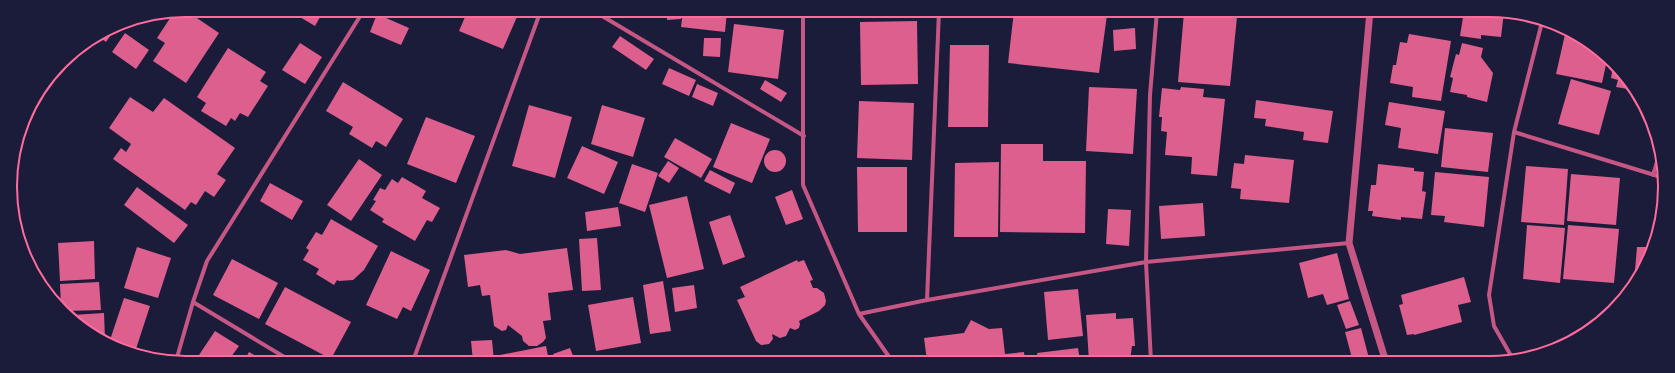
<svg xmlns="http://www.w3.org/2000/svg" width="1675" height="373" viewBox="0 0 1675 373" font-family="Inter,sans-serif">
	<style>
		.building { fill: #dd5f8e }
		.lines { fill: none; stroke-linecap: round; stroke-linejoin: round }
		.minor { stroke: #c65784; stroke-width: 4 }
		.tertiary { stroke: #c65784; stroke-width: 7 }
		.rim { fill: none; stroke: #ff6b9d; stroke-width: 2 }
	</style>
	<rect width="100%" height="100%" fill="#1b1b3a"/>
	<path class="building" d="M185 10 219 33 186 83 153 61 165 43 157 38 174 12Z
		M288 10H324L315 26Z
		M468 10H520L503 49 459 31Z
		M650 11H681V19L667 20V15L650 16Z
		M683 11H727L725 32 681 27Z
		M752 11H782L783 17 752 18Z
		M1014 11H1073L1107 15 1099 73 1008 63Z
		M1228 11H1244L1243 16 1227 15Z
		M1464 11 1504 12 1501 37 1481 35V39L1460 36Z
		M1184 12 1237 17 1230 86 1178 82Z
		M377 14 409 28 401 45 370 32Z
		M917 21 918 84 861 85 860 22Z
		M118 24 106 42 98 36 101 35Z
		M734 24 784 30 778 79 728 72Z
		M1135 28 1136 49 1114 51 1113 30Z
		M1566 30 1577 34 1607 60 1602 83 1556 74Z
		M125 33 149 50 136 69 112 52Z
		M1409 34 1451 41 1441 101 1412 97 1413 87 1390 83 1393 65H1396L1400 42 1407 43Z
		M620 36 654 59 646 70 612 47Z
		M704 38H721L720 57 703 56Z
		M300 43 322 57 305 84 282 70Z
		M1462 43 1483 48 1481 57 1493 73 1487 102 1467 97V95L1450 92 1453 78 1450 77 1456 54 1459 55Z
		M950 45H989L988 127H948Z
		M228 48 266 72 260 81 268 86 248 117 240 113 235 121 231 118 226 126 201 111 206 103 197 97Z
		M1613 66 1629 79 1634 90 1616 87 1618 80 1611 78Z
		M669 68 696 80 689 96 662 84Z
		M1571 79 1611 91 1599 135 1558 124Z
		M765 80 787 93 781 102 760 89Z
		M343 82 403 119 386 147 376 141 372 148 349 134 353 127 326 111Z
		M697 84 718 93 713 106 692 97Z
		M1089 87 1137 89 1133 154 1086 151Z
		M1181 87 1204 89 1203 97 1225 99 1217 176 1191 174 1192 157 1165 155 1167 132 1161 131 1162 117H1159L1162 88 1180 90Z
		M130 97 153 112 164 98 235 148 217 174 226 180 214 197 205 191 196 205 191 202 185 210 113 159 121 148 126 152 131 144 109 128Z
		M1256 100 1333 111 1328 143 1303 140 1304 132 1265 126 1266 119 1254 118Z
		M859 101 914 103 912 160 857 158Z
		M1389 102 1445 111 1438 154 1398 148 1401 128 1385 125Z
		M529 105 572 117 555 178 512 166Z
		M602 105 645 118 633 157 591 144Z
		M426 117 475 136 456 183 407 164Z
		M731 123 770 139 752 183 713 167Z
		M1445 128 1493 133 1488 172 1441 167Z
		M675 138 712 159 701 178 664 157Z
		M1001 144H1043V161H1086L1085 233 1000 232Z
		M582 146 618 162 604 194 567 178Z
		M764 161a11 11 0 1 1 22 0a11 11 0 1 1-22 0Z
		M1245 155 1294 160 1289 203 1240 199 1241 189 1231 188 1234 163 1244 164Z
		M359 159 382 175 351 221 327 205Z
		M668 161 679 168 669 183 658 176Z
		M999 162 998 237H954L955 163Z
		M632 164 658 173 645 212 619 203Z
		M1378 164 1414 168V171L1424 172 1422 191 1426 192 1422 219 1401 217V220L1372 216 1373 211H1368L1371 185H1376Z
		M1526 166 1568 169 1564 225 1521 222Z
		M857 167H907V232H858Z
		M710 170 735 183 730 194 704 181Z
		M1435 172 1489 177 1484 227 1444 222 1445 216 1431 215Z
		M1571 174 1620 178 1616 225 1567 221Z
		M402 177 426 191 422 198 440 208 432 222 427 220 415 241 382 222 384 219 370 210 376 201 373 200 380 188 385 190 392 179 398 183Z
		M270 183 303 201 292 220 260 201Z
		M137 187 188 225 174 243 124 205Z
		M792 190 803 219 786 225 775 197Z
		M687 196 704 269 667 278 649 205Z
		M1203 203 1205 236 1161 239 1159 206Z
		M618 207 621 226 587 231 585 212Z
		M1108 209 1131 210 1129 246 1106 244Z
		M730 215 745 257 723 265 709 222Z
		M331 219 378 246 364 270 353 280 339 281 337 280 334 285 316 274 319 269 303 260 309 250 306 248 316 232 322 235Z
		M1527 225 1565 228 1560 283 1523 279Z
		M1568 225 1619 229 1614 283 1563 279Z
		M597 238 601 290 582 291 579 239Z
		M94 241 95 279 60 281 58 243Z
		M137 247 171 258 158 298 124 288Z
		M1637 247H1652L1647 265 1634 282Z
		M567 248 573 290 548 293 551 320 543 321 546 338 543 342 537 346H529L523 341 522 336 508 325 506 330 502 331 494 326 490 295 482 296 480 285 468 287 464 255 506 250 520 254Z
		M391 251 430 270 411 311 403 307 397 319 366 305Z
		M1337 253 1349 299 1327 305 1323 294 1308 298 1299 263Z
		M232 259 278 283 259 319 213 295Z
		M797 260 798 262 804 260 813 280 810 281 813 288H817L824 293 826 301 825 305 819 311 799 321 800 324 799 328 795 330 790 328 786 336 780 338 772 334 773 339 769 344 761 345 756 341 737 300 745 297 740 287Z
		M1464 277 1471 302 1458 305 1462 322 1414 335V334L1407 335 1399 305 1403 304 1401 295Z
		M663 281 671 331 650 334 643 285Z
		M99 282 101 310 66 311 61 307 60 284Z
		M694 285 697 308 675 312 672 288Z
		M285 287 351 322 331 359 265 324Z
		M1078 289 1083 336 1048 340 1044 292Z
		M633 297 641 343 596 351 588 305Z
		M124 298 150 306 135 352 109 343Z
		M1350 301 1359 325 1346 329 1337 305Z
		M104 313 105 339H98L73 317 72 315Z
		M1116 313V319L1133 318 1135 346H1132L1131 354 1127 361H1089L1086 315Z
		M971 320 989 329 1002 328 1005 354 1024 352 1025 361H927L924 338 964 333Z
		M1361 328 1370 362H1353L1345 332Z
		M215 331 239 346 228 361H195Z
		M492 340 494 361H473L471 341Z
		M546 346 549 361H502L500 355Z
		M570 348 575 361H556L553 354Z
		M1078 348 1080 361H1038L1037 353Z
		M249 352 265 361H244Z"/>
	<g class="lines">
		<path class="minor" d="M592 10 804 136
			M803 11V185L859 314 892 361
			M1514 132 1661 177
			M1653 175 1660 152
			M927 300 939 11
			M193 302 291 361
			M859 314 927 300 1146 262 1349 243
			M176 361 193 302 207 261 364 10
			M413 361 541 10
			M1514 361 1494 326 1489 295 1514 132 1542 22
			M1151 362 1146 262 1150 95 1157 11"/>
		<path class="tertiary" d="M1370 11 1349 243 1386 362"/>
	</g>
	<path d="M0 0H1675V373H0ZM186 17H1489A169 169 0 0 1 1658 186V187A169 169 0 0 1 1489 356H186A169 169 0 0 1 17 187V186A169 169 0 0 1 186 17Z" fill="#1b1b3a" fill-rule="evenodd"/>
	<path class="rim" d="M186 17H1489A169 169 0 0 1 1658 186V187A169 169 0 0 1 1489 356H186A169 169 0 0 1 17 187V186A169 169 0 0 1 186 17Z"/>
</svg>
